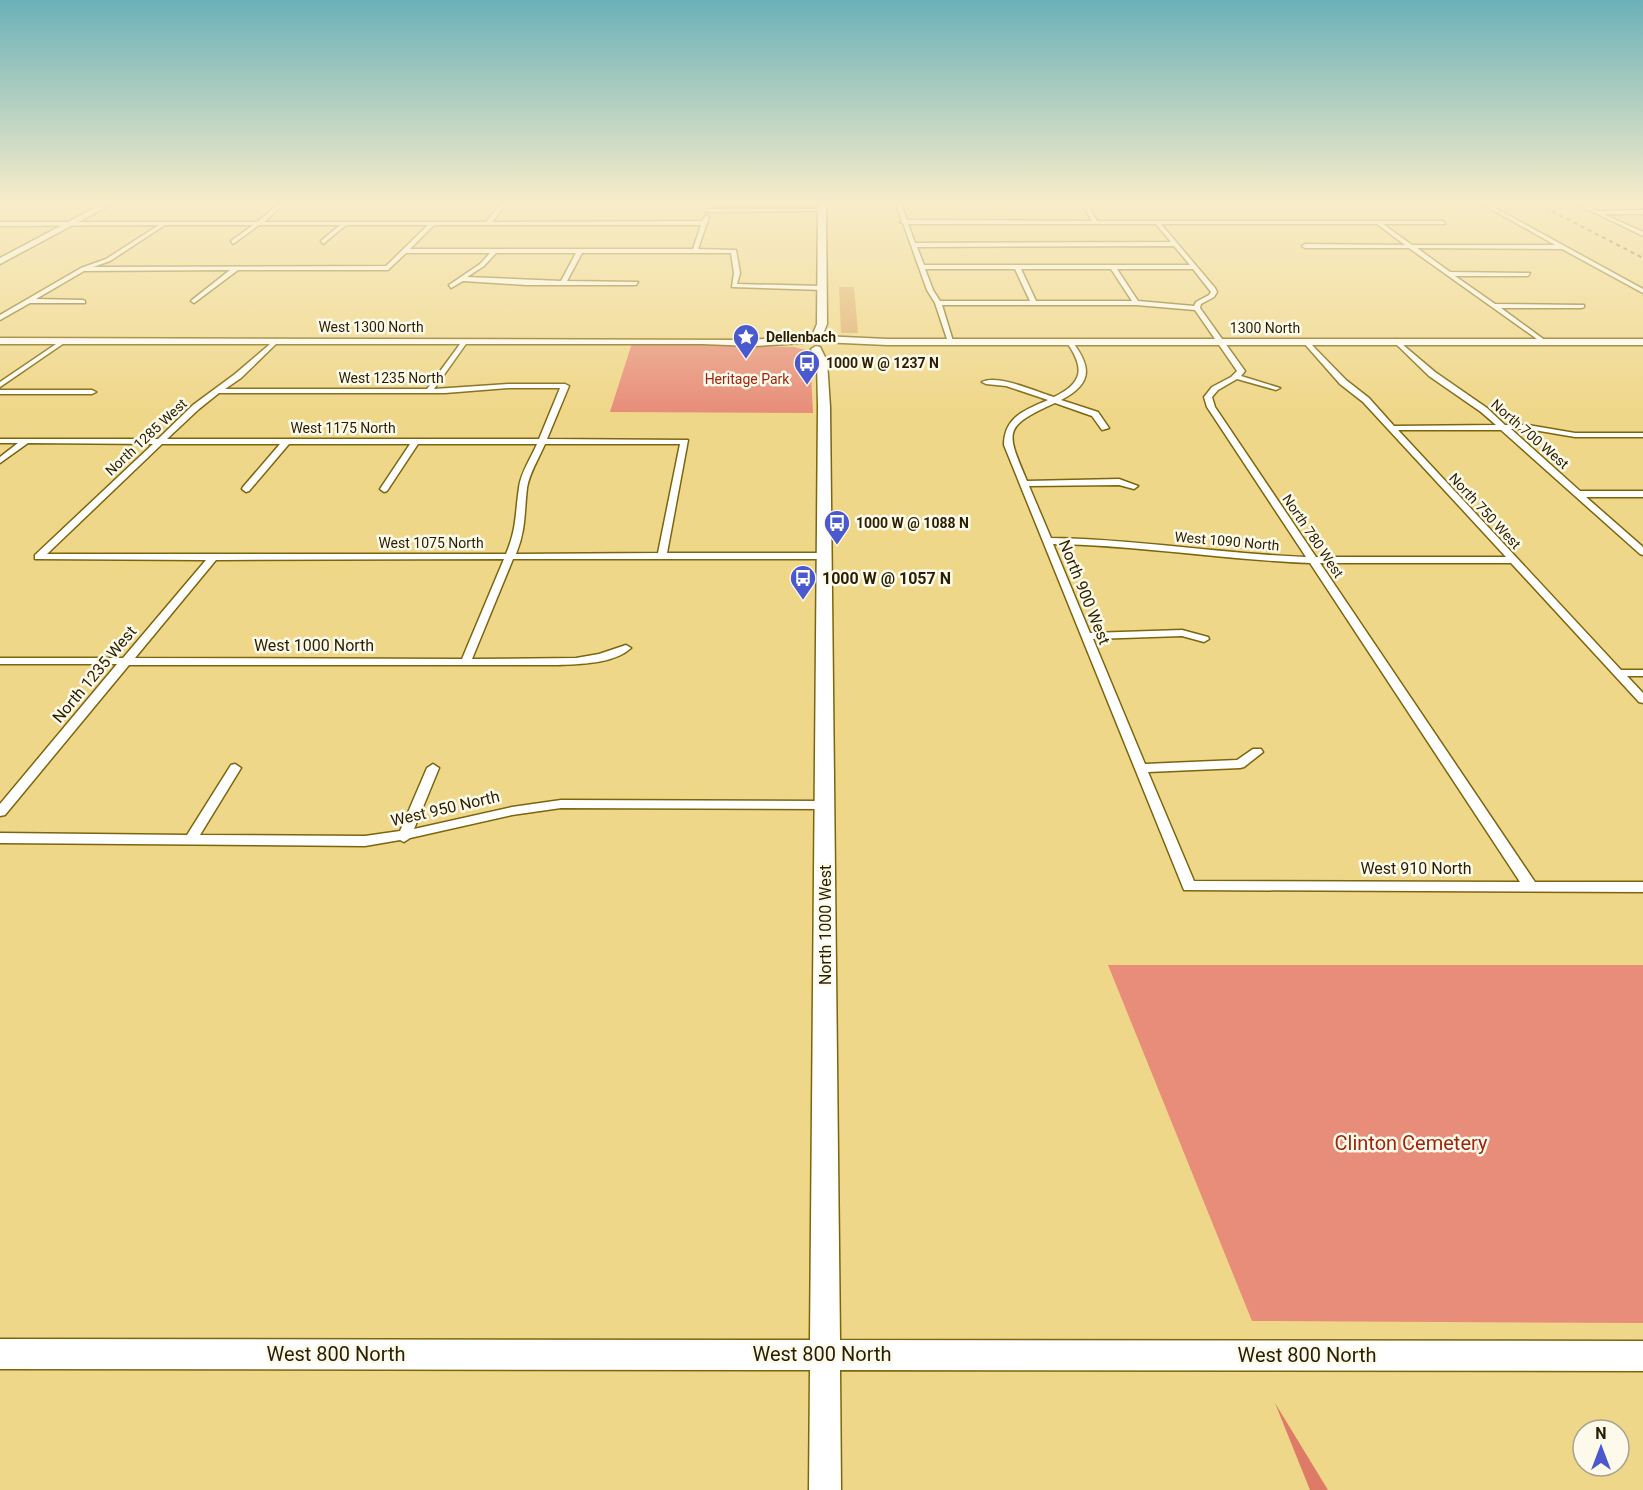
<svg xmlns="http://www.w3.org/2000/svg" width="1643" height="1490" viewBox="0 0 1643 1490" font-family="Roboto,sans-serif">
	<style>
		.green { fill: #e78d79 }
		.forest { fill: #de7b66 }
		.building { fill: #deac6b }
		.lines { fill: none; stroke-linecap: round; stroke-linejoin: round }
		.street-casing { stroke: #7c650d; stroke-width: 3 }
		.secondary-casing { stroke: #7c650d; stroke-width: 3 }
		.street { fill: #fff; fill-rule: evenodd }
		.secondary { fill: #fff; fill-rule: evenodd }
		.rail { stroke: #65572a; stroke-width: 2; stroke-dasharray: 4 4; stroke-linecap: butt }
		.labels { text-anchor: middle; stroke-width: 5; stroke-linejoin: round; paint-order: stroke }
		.far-street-label { font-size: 14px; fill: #291f00; stroke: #fefaeb }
		.far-poi-label { font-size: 14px; font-weight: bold; fill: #291f00; stroke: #fefaeb; text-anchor: start }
		.far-park-label { font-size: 14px; fill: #9b260e; stroke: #fefaeb }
		.poi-label { font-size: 16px; font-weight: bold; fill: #291f00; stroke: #fefaeb; text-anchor: start }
		.street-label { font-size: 16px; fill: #291f00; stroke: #fefaeb }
		.near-park-label { font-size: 20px; fill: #9b260e; stroke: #fefaeb }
		.near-street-label { font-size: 20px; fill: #291f00; stroke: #fefaeb }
	</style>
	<rect width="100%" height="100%" fill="#efd789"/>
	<path class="green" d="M632 343 794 347 810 351 813 413 610 412Z
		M1108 965H1643V1323L1252 1321Z"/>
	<path class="forest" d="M1275 1403 1328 1490H1310Z"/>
	<path class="building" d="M839 287H854L858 333H841Z"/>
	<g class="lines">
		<g class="street-casing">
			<path id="street" d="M279 204H284L264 222H486L501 204H506L492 222 702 221 706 215 709 217 698 249 736 250 740 273 737 284 823 286 826 288 823 290 732 287 734 273 731 253H582L567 281 638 282 636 285H526L463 281 451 288 449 285 480 264 490 253H406L388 270H238L194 303 191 301 192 300 230 270 84 271 36 299 83 300 85 301V303H30L0 320V315L81 268 106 259 159 225 0 226V222H257ZM165 225H253L231 241 233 244 259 225H340L321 241 323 244 346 225H428L386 266 93 267 110 261ZM434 225H701L693 249H410ZM496 253H576L561 281 467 277 484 266Z
				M896 204H901L907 220 1092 221 1082 204H1087L1097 221H1443L1445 224H1383L1412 245H1555L1482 204H1488L1643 289V293L1641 292 1562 249 1417 248 1450 272 1530 273 1528 276H1455L1495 304 1584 305V307L1582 308H1501L1546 341V343L1544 344 1409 248H1305L1302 246 1305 244 1405 245 1377 224H1161L1215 288 1217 292 1214 297 1201 304 1200 308 1245 371 1241 376 1280 388 1276 390 1237 379 1218 390 1212 397 1215 407 1316 557H1506L1363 402 1340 384 1303 342V340H1307L1346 380 1369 398 1394 426 1496 425 1481 412 1429 376 1394 342V340L1396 339 1435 372 1487 408 1505 425H1528L1575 433H1643V437H1575L1528 429H1511L1580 491H1643V497H1586L1643 547V555L1640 554 1501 430H1398L1621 670H1643V676H1627L1643 693V703L1639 702 1511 563H1320L1535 882H1643V892L1184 890 1004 445C1004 417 1025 410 1048 400L1006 386 986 384 982 382C998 374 1037 392 1054 397 1085 382 1084 367 1066 341L1067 340H1071C1091 366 1094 383 1061 400L1098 412 1109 428 1102 430 1092 416 1055 403C1002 427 1006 431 1027 481L1119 479 1138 486 1134 489 1119 485 1029 486 1051 538C1136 539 1221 554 1306 557L1207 407 1204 397 1212 387 1231 377 1237 371 1195 310 1136 305H942L953 341 948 342 935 303 927 290 903 223 900 222 902 221ZM908 224H1156L1171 242 915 243ZM1174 246 1190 265H924L917 247ZM925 269H1015L1030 301H940L933 290ZM1021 269H1111L1132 301H1036ZM1117 269H1193L1211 292 1209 295 1196 302 1194 306 1138 301ZM1053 544C1139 545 1224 560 1310 563L1520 882 1194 881 1148 772 1240 768 1244 767 1263 752 1261 749H1253L1237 760 1145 764 1093 639 1182 636 1204 642 1209 639 1208 637 1182 630 1090 633Z
				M1577 204H1583L1598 211 1643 210V214H1603L1643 232V236Z
				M708 209H822L825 211 706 212Z
				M276 339 278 340V342L241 378 225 389H427L463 340H467L468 341 434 389 508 384H565L569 386 547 439 688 440 667 553H825L830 556 825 559H513L472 659 576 658 599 654 626 645 631 648C614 664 580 664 558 665H129L5 815 0 816V804L117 664H0V658H123L206 560 35 559V555L153 444 28 443 0 463V457L18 443H0V439H158L193 405 235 374ZM508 388H560L539 439H167L199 409 219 393H445ZM162 444H280L243 487 242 489 246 492 249 491 289 444H410L380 489 384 492 387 491 418 444H537C531 458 520 474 519 488 515 514 517 528 506 554H47ZM545 444H680L658 553 516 554C526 529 524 514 527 488 529 474 539 458 545 444ZM504 559 462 659 135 658 216 560Z
				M62 340 67 341 0 387V382Z
				M0 390H92L96 392 92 394H0Z
				M235 764 241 768 200 835 365 836 400 831 427 768 433 764 439 768 414 829 512 807 561 800 825 801 831 805 825 809 561 808 512 815 410 838 404 842 400 840 365 846 0 843V833L187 835 231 765Z"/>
		</g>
		<g class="secondary-casing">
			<path id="secondary" d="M102 204H112L0 264V258Z
				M818 204H826L827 324 822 336 887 339H1643V345H887L821 342 754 346 702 344H0V338L747 340 812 336 817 324Z
				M816 346 820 347 827 361 830 407 840 1340 1643 1341V1371L840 1370 841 1490H809L810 1370 0 1369V1339L810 1340 818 407 817 361 811 349Z"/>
		</g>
		<use href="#street" class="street"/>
		<use href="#secondary" class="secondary"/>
		<path class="rail" d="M1538 204 1643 258"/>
	</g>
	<linearGradient id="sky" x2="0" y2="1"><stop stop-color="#6bb1b8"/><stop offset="0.49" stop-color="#f8edca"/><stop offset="1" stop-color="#f8edca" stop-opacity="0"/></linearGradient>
	<rect width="1643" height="413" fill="url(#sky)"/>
	<defs>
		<g id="sight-pin" transform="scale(1.35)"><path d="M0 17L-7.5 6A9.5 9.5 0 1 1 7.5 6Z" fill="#4a59ce" stroke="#fefaeb"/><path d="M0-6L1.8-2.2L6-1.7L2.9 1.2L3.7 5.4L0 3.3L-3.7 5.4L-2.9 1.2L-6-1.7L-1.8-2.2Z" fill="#fff"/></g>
		<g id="bus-pin" transform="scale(1.35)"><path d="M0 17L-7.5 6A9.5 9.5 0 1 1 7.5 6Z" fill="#4a59ce" stroke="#fefaeb"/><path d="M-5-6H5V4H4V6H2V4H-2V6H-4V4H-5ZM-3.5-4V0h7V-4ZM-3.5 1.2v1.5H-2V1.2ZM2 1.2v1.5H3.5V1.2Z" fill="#fff"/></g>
	</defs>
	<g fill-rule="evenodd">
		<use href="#sight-pin" x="746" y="337"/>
		<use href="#bus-pin" x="807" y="363"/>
		<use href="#bus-pin" x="837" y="523"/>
		<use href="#bus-pin" x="803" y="578"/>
	</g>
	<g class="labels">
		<g class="far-street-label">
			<text x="371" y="332">West 1300 North</text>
			<text x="1265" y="333">1300 North</text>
			<text x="391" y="383">West 1235 North</text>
			<text x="343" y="433">West 1175 North</text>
			<text transform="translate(1530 434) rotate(41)" y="5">North 700 West</text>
			<text transform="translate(146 437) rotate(-43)" y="5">North 1285 West</text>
			<text transform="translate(1485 511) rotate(47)" y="5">North 750 West</text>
			<text transform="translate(1313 536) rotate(56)" y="5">North 780 West</text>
			<text transform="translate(1227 541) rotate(5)" y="5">West 1090 North</text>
			<text x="431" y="548">West 1075 North</text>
		</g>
		<g class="far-poi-label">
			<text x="766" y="342">Dellenbach</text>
			<text x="826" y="368">1000 W @ 1237 N</text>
			<text x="856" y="528">1000 W @ 1088 N</text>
		</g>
		<g class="far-park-label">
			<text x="747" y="384">Heritage Park</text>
		</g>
		<g class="poi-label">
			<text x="822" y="584">1000 W @ 1057 N</text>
		</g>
		<g class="street-label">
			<text transform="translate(1085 592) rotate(68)" y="6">North 900 West</text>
			<text x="314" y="651">West 1000 North</text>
			<text transform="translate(94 674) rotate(-50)" y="6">North 1235 West</text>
			<text transform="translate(445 808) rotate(-13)" y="6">West 950 North</text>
			<text x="1416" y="874">West 910 North</text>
			<text transform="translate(825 925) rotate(-90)" y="6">North 1000 West</text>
		</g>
		<g class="near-park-label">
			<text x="1411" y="1150">Clinton Cemetery</text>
		</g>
		<g class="near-street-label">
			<text x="336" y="1361">West 800 North</text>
			<text x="822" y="1361">West 800 North</text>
			<text x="1307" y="1362">West 800 North</text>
		</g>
	</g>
	<g transform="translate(1601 1448)"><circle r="28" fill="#fefaeb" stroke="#a9a28d" stroke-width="1.5"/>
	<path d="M0-4.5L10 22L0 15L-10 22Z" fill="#4a59ce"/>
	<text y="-9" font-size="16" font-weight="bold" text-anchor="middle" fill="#291f00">N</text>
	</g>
</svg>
